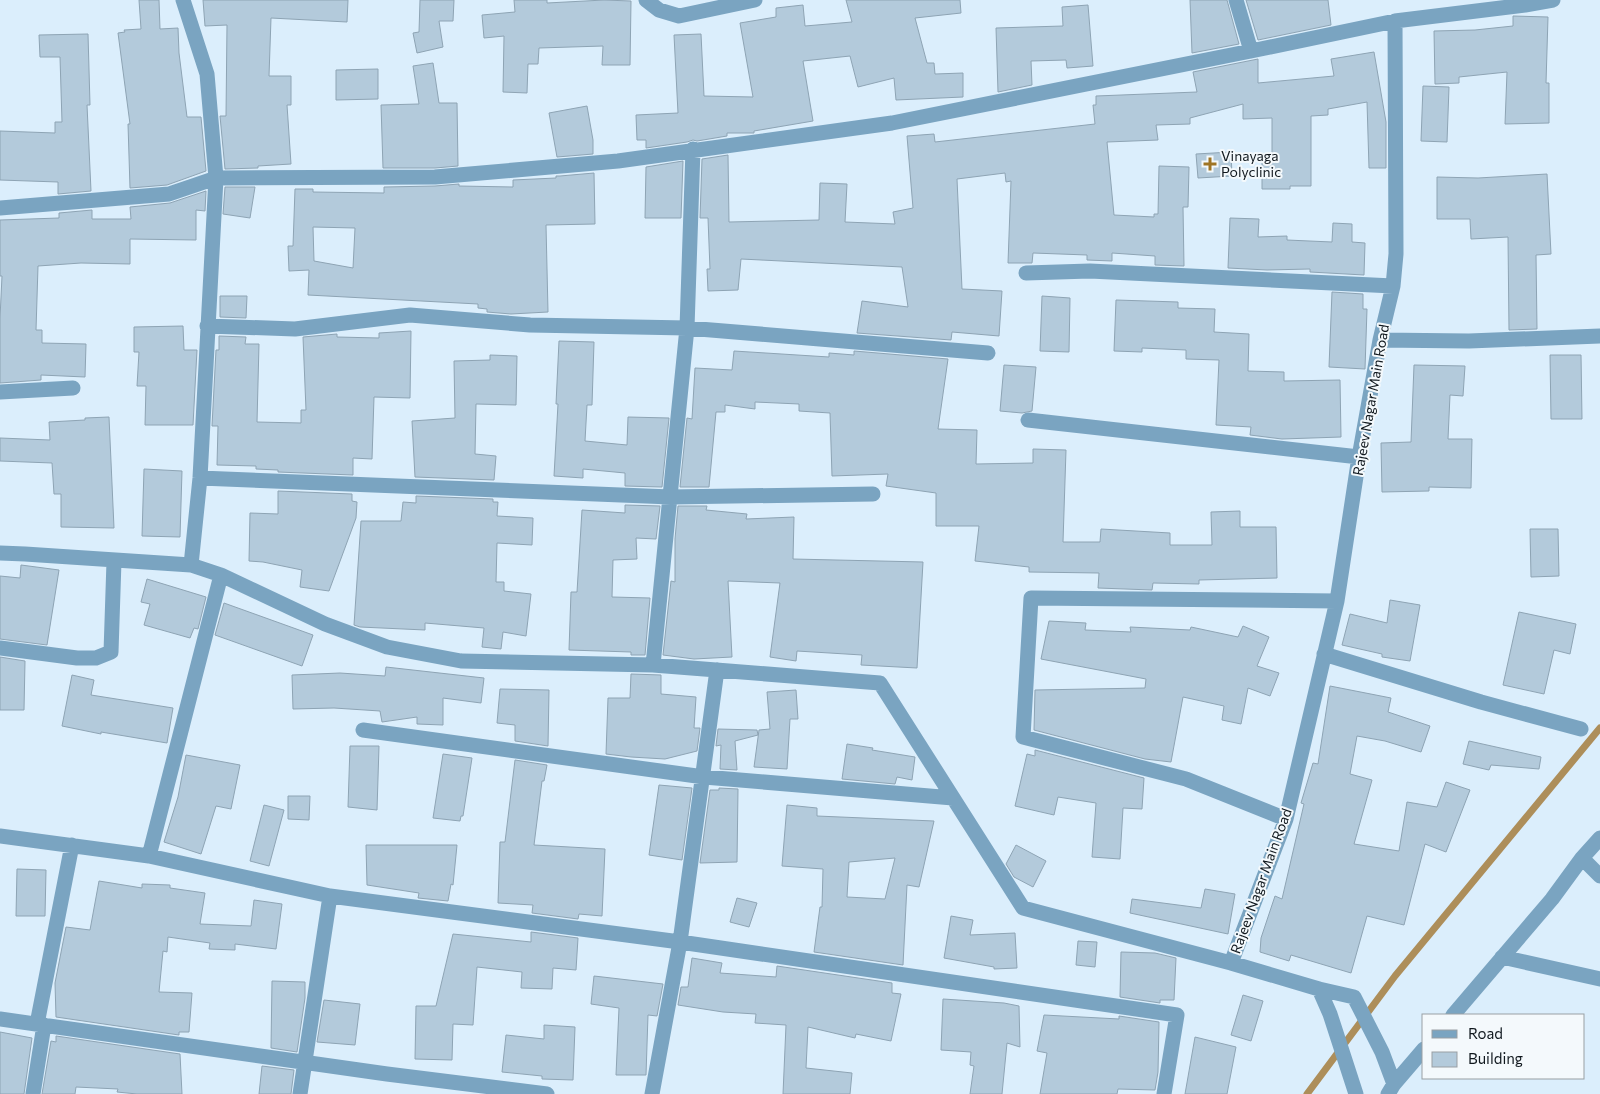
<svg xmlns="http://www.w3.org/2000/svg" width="1600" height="1094" viewBox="0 0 1600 1094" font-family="Commissioner,sans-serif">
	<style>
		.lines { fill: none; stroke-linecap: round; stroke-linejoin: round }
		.stream { stroke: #ad8e5a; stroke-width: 7 }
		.building { fill: #b3cadb; stroke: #8ea4b4; fill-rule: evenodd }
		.minor { stroke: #7aa4c1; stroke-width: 15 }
		.poi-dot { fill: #9f7524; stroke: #f4f9fc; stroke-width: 2 }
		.labels { text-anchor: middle; stroke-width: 4; stroke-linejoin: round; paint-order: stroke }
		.poi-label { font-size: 14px; fill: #10181e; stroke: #f4f9fc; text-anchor: start }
		.street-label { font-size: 14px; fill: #10181e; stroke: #f4f9fc }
	</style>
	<rect width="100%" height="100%" fill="#dbeefc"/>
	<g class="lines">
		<path class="stream" d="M1307 1094 1395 976 1600 728"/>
	</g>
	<path class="building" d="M139 0H159L160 29 178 28 179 53 187 117H201L206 171 167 185 130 188 128 124H130L118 33 125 32 124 30 141 29Z
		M203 0H348L347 22 271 18 269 76H291V105H287L291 164 258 166V168L225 169 220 116H226L227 25 205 26Z
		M420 0H454L453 21H439L443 47 417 53 413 33 419 32Z
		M514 0H547V3L604 0 631 1 630 65H602L603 46 539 48 538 64H528L527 93 503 92 504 36 484 38 482 15 515 12Z
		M846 0H960L961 13 915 18 927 63H934L935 74 963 73V97L896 100 894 78 858 87 850 56 803 61 813 121 754 131V133H727V136L697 141 693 140 687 142 646 148V140H637L636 115 678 113 674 35 701 34 704 96 753 97 740 23 776 17V8L803 5 805 26 852 22Z
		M1190 0H1227L1239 44 1192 53Z
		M1246 0H1328L1331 25 1258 40Z
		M1088 5 1093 66 1067 68 1066 60 1031 61 1032 85 998 92 996 28 1063 26 1062 7Z
		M1513 16 1548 17 1546 83H1549V123L1505 124 1507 72 1459 77V83L1435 84 1434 31 1475 30 1513 26Z
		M88 34 90 105H87L91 191 58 194V182L0 180V131L55 133V122H62L60 57H40L39 35Z
		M1374 52 1386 122V168H1369L1367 102 1328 109V115L1311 116V186H1290V189H1262V163H1272V118L1243 119V104L1190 118V124L1156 125 1158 140 1107 142 1114 215 1154 217V214H1158L1159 166 1189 167 1188 207H1183L1184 266 1155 265V256L1112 253V261L1087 260V255L1033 253 1032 263H1008L1011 181 1006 182 1005 173 957 179 962 289 1002 291 999 336 952 332 951 340 857 333 862 301 908 307 902 267 741 259 738 290 708 291 707 269H710L708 218H700L702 159 728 155 729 222 819 220 820 183 847 184 845 222 895 224 893 212 913 208 907 136 934 134 935 142 1095 124 1093 105H1096V96L1197 92 1193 72 1258 59V83L1334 76 1331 59Z
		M433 63 439 103H457L458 166 435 168H383L381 105 419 104 413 66Z
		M378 69V99L336 100V70Z
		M1423 86 1449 87 1447 142 1421 141Z
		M587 106 593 140V154L557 157 549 113Z
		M1231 152 1232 176 1198 178 1196 154Z
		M683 161 681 218H645L646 167Z
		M594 173 595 224 546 225 548 312 511 314 487 312V309L478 308V304L308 295 309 270 289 271 288 246H293L295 189H313V192L384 193V187L435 186 459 184V186L513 187V180L556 178V176H560ZM313 227 355 228 353 268 314 261Z
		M1547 174 1551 254 1536 255 1537 329 1509 330 1508 237 1471 239 1470 219H1437V177L1478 178Z
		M225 187H255L250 218 223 214Z
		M206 191 205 211 196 210V240L130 239V264L81 263 38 266 36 330H42V343L86 344 85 377 41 375V380L0 383V318L2 276H0V220L59 218V213L92 210V219H131L130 207 170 203Z
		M1230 218 1259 219 1258 237 1287 236V240L1332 242 1333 223 1352 224V242L1365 243 1364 275 1310 272V269L1267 270 1228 268Z
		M1332 292 1363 294V309H1367L1365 369 1329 367Z
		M220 296H247L246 318 220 317Z
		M1042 296 1070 298 1069 352 1040 351Z
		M1116 300 1178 302V308L1215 309 1214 332 1249 334 1248 371 1284 372V381L1340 380 1341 437 1282 439 1250 435 1251 427 1216 425 1219 360 1186 359V350L1142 348V352L1114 351Z
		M183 326 184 350H197L193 425H145L146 386H137L139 352H134V327Z
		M411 331 410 398 374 397 372 459 353 458V475L278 472V470L256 469V466L217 465 218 426H212L216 350H219V336L246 337 245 344H259L257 422 301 423V410H306L303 337 337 334V337L379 338V333Z
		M559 341 594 342 592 405H587L585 441 627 445 628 417 669 418 662 487 625 486V473L583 469V478L554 476 558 404H556Z
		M734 351 829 357V353L854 355V351L948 359 938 429 977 430 976 464 1033 463V449L1066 450 1063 542H1100L1101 529 1170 533V545H1212L1211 512 1240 511V527H1276L1277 578 1199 580V584L1153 583 1152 590 1098 588 1099 573 1029 572V567L975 561 979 526H936V493L886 486 888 474 832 476 830 413 799 411V404L755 402V409L725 405V412H716L709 487H680L687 418 692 419 695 368 732 370Z
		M490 355 517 356 516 405 476 404 475 454 496 456 494 480 415 477 412 421 455 418 454 361 490 360Z
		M1550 355H1581L1582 419H1551Z
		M1004 365 1036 367 1032 411 1022 413 1000 411Z
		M1414 365 1465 366 1463 396 1450 395 1448 439H1472L1471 488 1429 487V491L1382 492 1381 443 1411 442Z
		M109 417 114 528 61 527V494H54L52 463 0 461V438L50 440 49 422 85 420V418Z
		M144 469 182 471 180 537 142 536Z
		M278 491 352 494V501L357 502 356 518 329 591 300 587 302 570 263 562 249 561 250 513 278 514Z
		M416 496 493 499V502H498L497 516 533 518 532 545 497 543 496 582H504V591L531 594 526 636 503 632 501 649 482 647 484 628 425 623V630L360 627 354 625 361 521H401L403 502 416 503Z
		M625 505 660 506 656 539 636 538 637 559 613 560 612 597 650 598 645 655H631V652L569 650 571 592H577L582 510 625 513Z
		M678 506H707L706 510 747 514 746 519 794 517 793 559 923 562 917 668 861 665 862 655 797 651 796 661 770 657 780 583 728 581 732 657 694 659 663 655 671 581 675 582V539Z
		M1530 529H1558L1559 576 1531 577Z
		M21 565 59 570 47 645 0 639V576L20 578Z
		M147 579 206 597 198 629 194 628 190 638 144 625 150 604 141 602Z
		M1390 600 1420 605 1410 661 1382 657V654L1342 645 1350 614 1387 623Z
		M224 603 313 635 302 666 215 635Z
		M1519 612 1576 624 1570 654 1554 650 1544 694 1503 685Z
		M1049 621 1086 623 1085 630 1131 632 1130 627 1190 630 1191 627 1238 637 1243 626 1269 637 1257 666 1279 673 1270 696 1248 688 1241 724 1222 720 1224 706 1183 697 1171 762 1145 759 1034 730 1035 690 1145 688 1146 679 1041 659Z
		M0 657 25 661 24 710H0Z
		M386 667 484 678 481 703 443 698V725L417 724V717L382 722 380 711 334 708 293 709 292 675 340 673 385 676Z
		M631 674 661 675V694L696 697 694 728H700L697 751 665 759 631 757 606 754 608 698H630Z
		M72 675 94 680 91 695 173 708 167 743 101 732V734L62 726Z
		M1330 686 1391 698 1388 712 1430 726 1421 752 1385 741 1357 736 1350 774 1372 780 1354 844 1399 851 1407 802 1437 807 1446 782 1470 790 1446 852 1425 844 1404 925 1367 916 1351 973 1291 955 1289 961 1260 952 1261 938 1275 896 1282 899 1304 804 1301 803 1313 763 1318 764Z
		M500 689 549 690 548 746 515 741V725L497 723Z
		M796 690 798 719H790L787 769 754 767 759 730 770 729 767 692Z
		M718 729 757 730 758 735 735 741 737 770 720 769 721 745 716 746Z
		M1469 741 1541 757 1539 769 1491 765 1489 770 1463 764Z
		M847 744 873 748 872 750 915 757 912 780 897 777 895 784 842 779Z
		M350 746H379L377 810 348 807Z
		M1035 750 1144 778 1142 809 1123 808 1120 859 1092 857 1096 803 1058 797 1054 815 1015 806 1027 754 1035 756Z
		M443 754 472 758 463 816H461L460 821 433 818Z
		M186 755 240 765 231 809 216 806 201 854 164 842 178 797Z
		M515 760 547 765 544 781H542L534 845 605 849 602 916 579 914 578 919 532 913 533 905 498 903 500 842H505Z
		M659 785 692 788 682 860 649 855Z
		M719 788 738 789 737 862 700 863 710 790H719Z
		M288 796H310L309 820 288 819Z
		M264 805 284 810 269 866 250 861Z
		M787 805 817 808V816L934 821 919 887 907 885 903 965 814 952 820 907H822L823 869 782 866ZM895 858 885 899 847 897 849 862Z
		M366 845H457L453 885 451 884 448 901 418 898 419 893 367 885Z
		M1016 845 1046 861 1033 887 1014 877 1006 864Z
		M17 869 46 870 45 916H16Z
		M99 881 142 888V884L170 885V888L205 893 200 924 251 926 254 900 282 904 276 949 235 944V950L209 949 210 943 168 937 167 952 163 951 159 992 192 993 189 1032H179V1035L56 1017 55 983 66 927 90 930Z
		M1205 889 1235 894 1228 934 1130 913 1132 899 1201 908Z
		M737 898 757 903 749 927 730 922Z
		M951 916 973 920 970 935 1015 933 1017 968 994 969V967L944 958Z
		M531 932 578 938 576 970 553 968 552 989 521 988 522 972 477 967 473 1025 453 1024 452 1060 415 1059 416 1006H436L453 934 531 942Z
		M1078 941 1097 942 1095 967 1076 965Z
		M1121 952 1155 953 1176 958 1174 1000H1160V1003L1120 997Z
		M692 958 722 963 720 973 776 977 777 966 892 983V993L901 994 891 1041 856 1034 855 1038 808 1027 806 1068 852 1073 850 1094H783L786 1025 755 1023 756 1014 723 1012 678 1005 681 987H688Z
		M594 976 663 984 657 1016 648 1015 646 1075H616L619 1008 591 1004Z
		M272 981 305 982V998L297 1052 271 1048Z
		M1243 995 1263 1001 1251 1041 1231 1035Z
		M943 999 1004 1003 1019 1006 1020 1047 1007 1043 1002 1094H970L974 1066 970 1065 971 1052 941 1050Z
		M324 1000 360 1004 355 1045 317 1042Z
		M1044 1015 1119 1019V1016L1159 1022 1158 1072 1155 1090 1118 1089 1117 1094H1040L1047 1053 1037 1051Z
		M544 1025 575 1027 573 1080 542 1079V1076L502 1072 506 1035 544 1039Z
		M0 1032 32 1038 24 1094H0Z
		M56 1036 180 1054 182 1094H137L117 1092 118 1089 76 1087 75 1094H42L51 1041 56 1042Z
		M1195 1037 1236 1047 1227 1094H1185Z
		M262 1066 294 1070 291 1094H259Z"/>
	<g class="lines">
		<path class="minor" d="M183 0 207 74 216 178 200 478 191 565 221 575 325 624 387 647 461 661 653 665 880 683 1023 908 1231 963 1319 989 1330 1014 1356 1094
			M646 0 659 10 679 16 755 0
			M1236 0 1251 51 1395 21 1525 5 1553 0
			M0 208 169 194 216 178 435 177 618 161 892 123 1251 51
			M1026 273 1090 271 1393 286
			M207 326 295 329 410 315 530 325 687 328 988 353
			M1380 340 1469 341 1600 336
			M0 392 73 388
			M1028 420 1359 457
			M200 478 671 497 873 494
			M0 553 25 554 191 565
			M0 648 77 658H96L111 652 114 561
			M1324 654 1481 702 1581 729
			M653 665 687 328 693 149
			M717 670 680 942 1177 1015 1164 1094
			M363 730 704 777 953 798
			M1286 819 1186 779 1023 737 1031 598 1337 601
			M0 836 149 856 330 896
			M149 856 221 575
			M1582 858 1600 876
			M1502 957 1600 979
			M1231 963 1286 819 1337 601 1359 457 1380 340 1393 286 1396 254 1395 21
			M1319 989 1354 997 1382 1052 1394 1084
			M1453 1015 1552 899 1582 858 1600 838
			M0 1019 387 1074 547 1094
			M37 1024 72 845
			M33 1094 44 1025
			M300 1094 330 896 680 942 652 1094
			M1388 1094 1394 1084 1424 1049"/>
	</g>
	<path class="poi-dot" d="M1207.5 156.5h5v5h5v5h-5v5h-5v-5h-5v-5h5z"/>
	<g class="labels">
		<g class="poi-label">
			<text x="1221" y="161">Vinayaga<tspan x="1221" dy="16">Polyclinic</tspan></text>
		</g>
		<g class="street-label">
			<text transform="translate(1371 400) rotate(-80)" y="5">Rajeev Nagar Main Road</text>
			<text transform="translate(1261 881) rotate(-70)" y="5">Rajeev Nagar Main Road</text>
		</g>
	</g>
	<rect x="1422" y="1014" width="162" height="65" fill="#f4f9fc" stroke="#999fa3"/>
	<rect x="1432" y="1030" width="25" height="8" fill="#7aa4c1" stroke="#999fa3"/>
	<text x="1468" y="1039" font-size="15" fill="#10181e">Road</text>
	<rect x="1432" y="1052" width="25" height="15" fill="#b3cadb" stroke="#999fa3"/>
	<text x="1468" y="1064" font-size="15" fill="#10181e">Building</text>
</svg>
